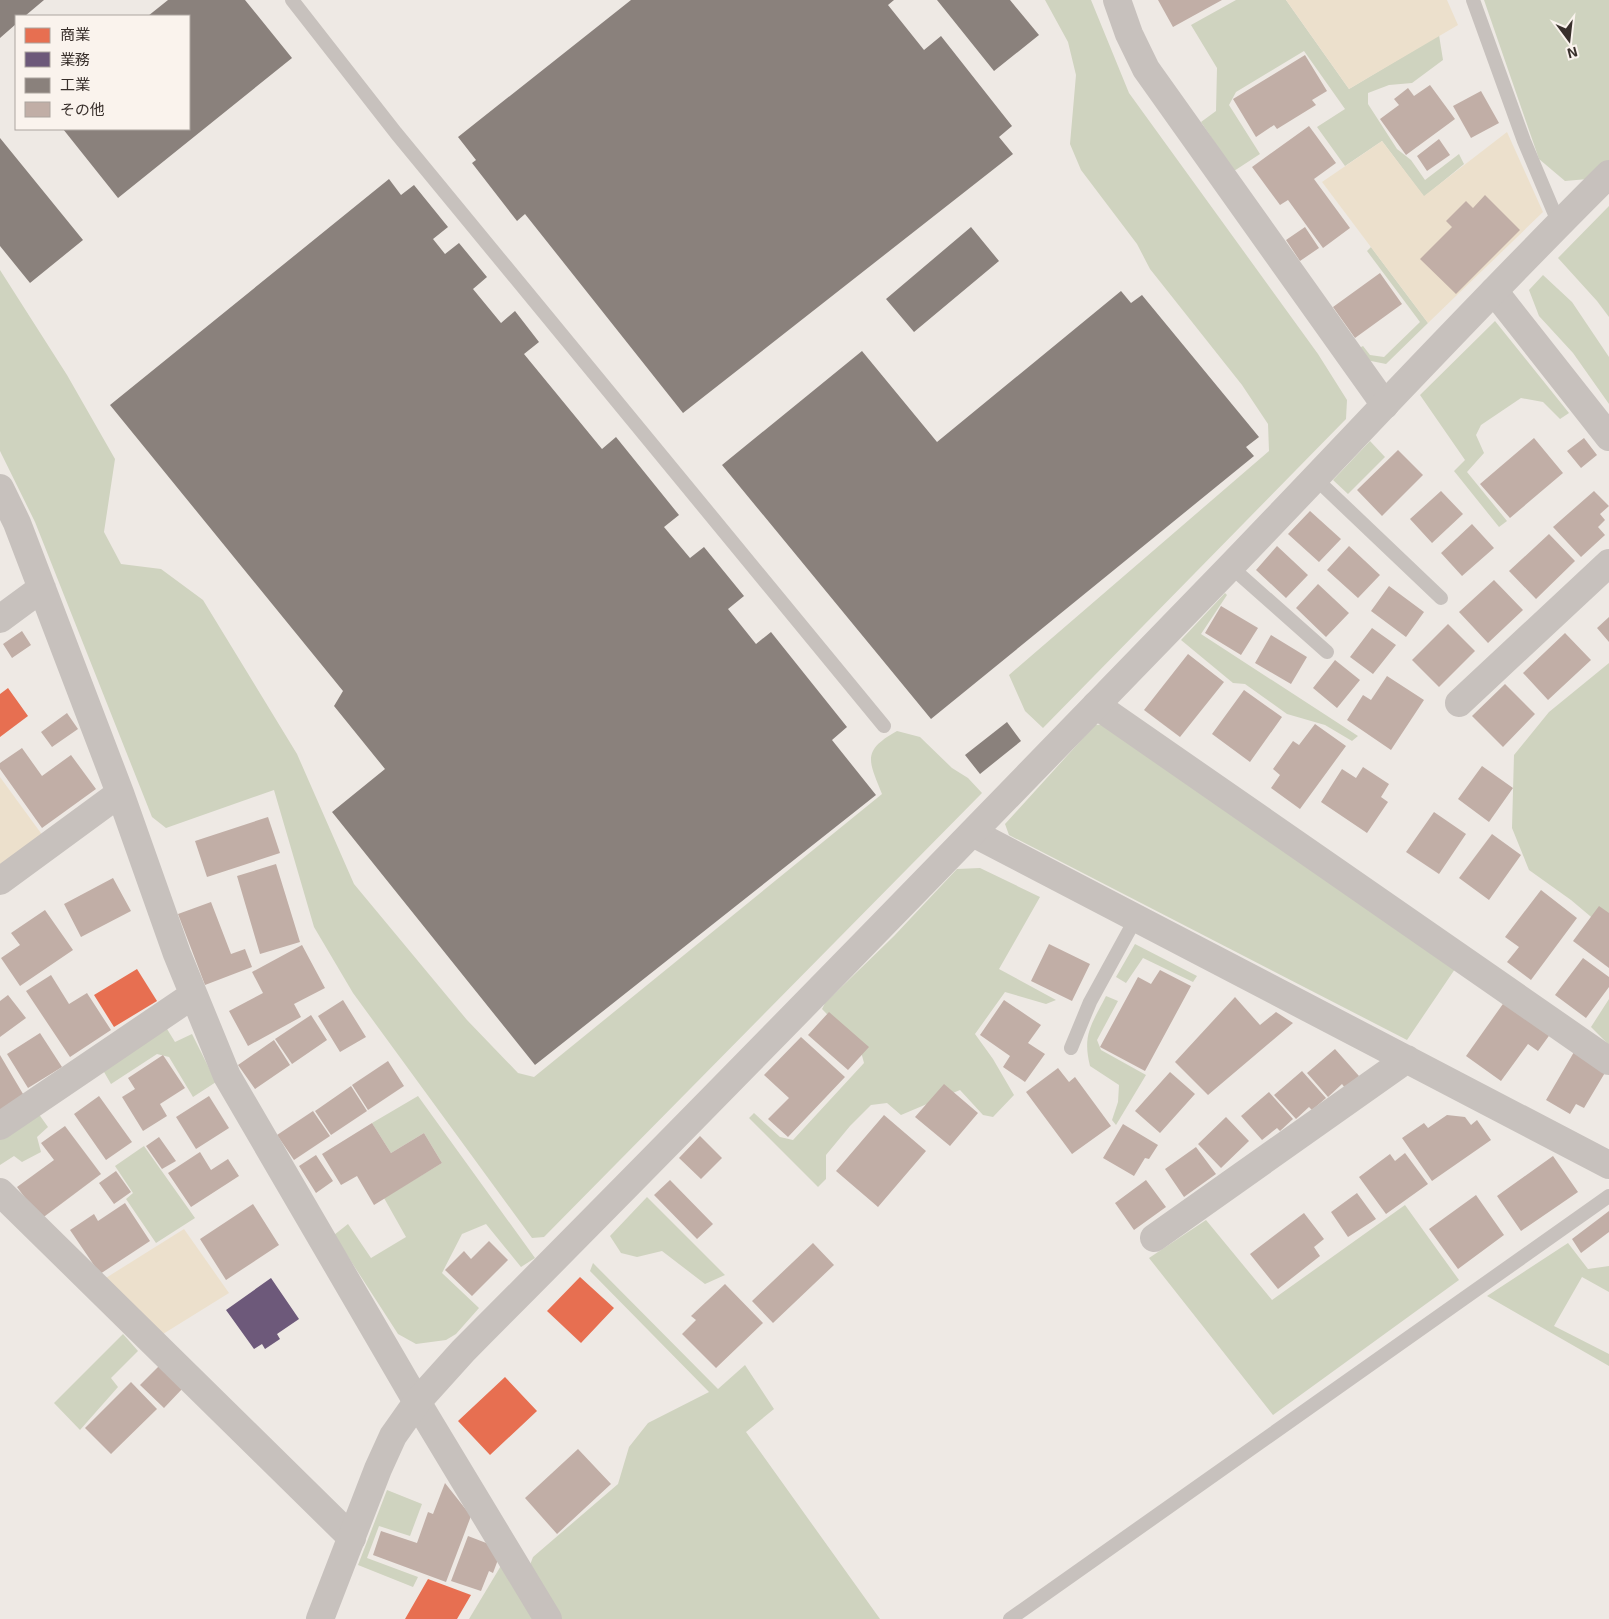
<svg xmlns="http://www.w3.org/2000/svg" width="1609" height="1619" viewBox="0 0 1609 1619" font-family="'Exo 2','Noto Sans JP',sans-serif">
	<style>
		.green { fill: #cfd3bf }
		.sand { fill: #ece0cc }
		.shops { fill: #e76f51 }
		.offices { fill: #6d597a }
		.industry { fill: #8a817c }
		.building { fill: #c1aea6 }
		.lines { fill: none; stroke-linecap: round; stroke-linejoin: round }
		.service { stroke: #c7c1bd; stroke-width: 14 }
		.minor { stroke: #c7c1bd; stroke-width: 28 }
		.tertiary { stroke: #c7c1bd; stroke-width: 28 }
	</style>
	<rect width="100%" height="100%" fill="#eee9e4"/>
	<path class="green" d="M1045 0H1091L1129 93 1318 354 1347 400 1346 419 1043 728 1025 711 1009 675 1269 451 1268 424 1242 385 1150 269 1137 244 1081 170 1070 144 1076 75 1068 42Z
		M1236 0H1286L1349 89 1439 35 1443 60 1412 83 1389 85 1368 93V104L1397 149 1411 160 1425 180 1459 154 1464 164 1424 197 1382 141 1345 166 1317 127 1345 109 1304 51 1236 92 1229 105 1260 154 1234 171 1201 122 1216 111 1217 68 1191 25Z
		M1484 0H1609V168L1599 178 1565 181 1539 159Z
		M1609 206V317L1597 301 1558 258Z
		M1371 247 1428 323 1386 364 1366 360 1359 348 1363 346 1370 355 1384 357 1420 322 1367 251Z
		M0 270 67 375 115 459 104 532 121 564 161 569 203 600 297 754 354 884 467 1020 518 1073 534 1077 882 794C869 761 861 751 897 731L920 737 952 768 968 778 982 793 544 1237 532 1238 353 993 314 927 274 790 166 828 152 817 35 522 0 451Z
		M1543 275 1572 302 1609 357V404L1573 353 1539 316 1529 290Z
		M1495 321 1569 413 1560 419 1543 402 1521 398 1481 425 1476 435 1484 453 1467 472 1507 521 1499 527 1454 471 1465 460 1420 395Z
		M1370 441 1385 457 1348 494 1333 480Z
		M1225 593 1227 595 1201 634 1358 736 1352 741 1325 725 1287 714 1245 684 1233 683 1181 640Z
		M1609 663V932L1571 900 1529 870 1512 828 1514 755 1549 712Z
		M1107 724 1455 969 1407 1040 1009 835 1005 824 1095 725Z
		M980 868 1040 897 999 969 1056 1000 1046 1004 1005 992 975 1034 993 1059 1014 1095 993 1117 983 1115 960 1090 901 1115 887 1103 871 1105 850 1126 826 1155V1179L818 1187 749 1118 754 1113 780 1137 793 1140 864 1063 860 1048 822 1009 825 1003 894 936 957 869Z
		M1135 944 1197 976 1193 982 1143 958 1126 983 1116 977Z
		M1106 996 1118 1001 1097 1040 1101 1050 1146 1075 1116 1125 1112 1120 1118 1102 1119 1085 1090 1066C1082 1034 1092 1024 1106 996Z
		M1609 999V1045L1591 1027Z
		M164 1024 175 1042 192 1034 216 1082 193 1097 169 1057 157 1054 111 1084 100 1065Z
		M418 1096 535 1258 521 1267 486 1224 462 1234 442 1273 479 1308 456 1334 446 1340 416 1344 398 1334 334 1235 348 1224 371 1258 406 1237 384 1198 442 1163 424 1133 391 1153 372 1123Z
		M38 1113 48 1127 37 1137 41 1152 22 1162 14 1156 0 1165V1139Z
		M144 1146 195 1218 156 1243 126 1199 133 1193 115 1166Z
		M647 1197 725 1275 705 1284 662 1251 637 1257 621 1253 610 1236Z
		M1405 1205 1459 1280 1273 1415 1149 1258 1206 1220 1272 1300Z
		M1568 1243 1588 1269 1609 1266V1292L1582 1277 1554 1326 1609 1354V1366L1487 1296Z
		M593 1263 718 1389 745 1365 774 1409 746 1432 880 1619H557L528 1570 533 1557 618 1484 629 1447 648 1423 709 1392 590 1271Z
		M123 1334 138 1351 111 1378 118 1387 80 1430 54 1403Z
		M387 1490 422 1504 410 1536 379 1526 367 1558 418 1577 413 1587 358 1565Z
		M502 1564 535 1619H469Z"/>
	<path class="sand" d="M1286 0H1447L1458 25 1349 89Z
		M1507 132 1543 212 1428 323 1322 182 1382 141 1424 196Z
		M0 777 43 836 0 867Z
		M184 1229 229 1293 163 1334 101 1281Z"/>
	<path class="shops" d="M8 688 28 716 0 737V694Z
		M137 969 157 1001 114 1027 94 995Z
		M580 1277 614 1308 581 1343 547 1311Z
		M505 1377 537 1411 490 1455 458 1421Z
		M428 1579 471 1595 457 1619H405Z"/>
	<path class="offices" d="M271 1278 299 1319 277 1334 280 1339 265 1349 262 1344 254 1349 226 1310Z"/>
	<path class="industry" d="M0 0H44L25 16H16V24L0 38Z
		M168 0H245L292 58 118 198 63 129H189V16H148Z
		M631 0H894L888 5 924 50 941 36 1012 126 999 137 1013 154 683 413 525 214 517 221 472 163 476 160 458 137Z
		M937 0H1010L1039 35 994 71Z
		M0 138 83 240 30 283 0 246Z
		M389 179 401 195 414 185 448 227 433 239 445 254 459 243 487 277 473 289 501 323 515 311 539 342 524 354 602 449 616 437 679 515 664 527 690 558 704 547 744 596 728 609 756 644 771 632 847 727 832 740 876 795 535 1065 332 812 385 769 334 706 343 691 110 405Z
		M971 227 999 261 914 332 886 299Z
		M1121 291 1131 303 1142 295 1259 437 1246 447 1254 456 931 719 722 465 862 351 937 442Z
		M1007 722 1021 741 980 774 965 755Z"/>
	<path class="building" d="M1158 0H1222L1173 27Z
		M1305 55 1327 91 1312 100 1316 105 1277 129 1274 125 1256 137 1233 99Z
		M1430 85 1455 119 1406 155 1380 119 1399 105 1394 99 1408 88 1414 96Z
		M1481 91 1499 123 1471 138 1453 106Z
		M1309 126 1336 163 1314 179 1350 228 1323 248 1288 200 1280 205 1252 167Z
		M1439 139 1450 155 1427 171 1417 156Z
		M1485 195 1520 230 1456 294 1420 259 1452 227 1446 221 1466 201 1473 208Z
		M1305 227 1319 248 1300 261 1286 240Z
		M1380 273 1402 304 1355 338 1333 307Z
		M1534 438 1563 473 1510 518 1480 484Z
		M1584 438 1597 455 1581 468 1567 451Z
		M1398 450 1423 475 1382 516 1357 490Z
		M1441 491 1463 514 1432 543 1410 519Z
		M1594 491 1609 506 1600 514 1605 520 1598 527 1605 535 1581 557 1553 527Z
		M1310 511 1341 539 1319 562 1288 534Z
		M1472 524 1494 548 1462 576 1441 553Z
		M1549 534 1575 561 1536 599 1509 571Z
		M1277 546 1308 575 1286 598 1256 570Z
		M1349 546 1380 575 1358 598 1327 570Z
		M1494 580 1523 610 1488 643 1459 612Z
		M1318 584 1349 613 1326 637 1296 608Z
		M1389 586 1424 612 1406 637 1371 611Z
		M1221 606 1258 628 1241 655 1205 633Z
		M1609 617V642L1597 628Z
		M1448 624 1475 651 1439 687 1412 660Z
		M1372 628 1396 645 1373 674 1350 657Z
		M22 631 31 645 12 658 3 644Z
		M1565 633 1591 660 1548 700 1523 673Z
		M1271 635 1307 657 1291 684 1255 663Z
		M1188 654 1224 682 1180 737 1144 710Z
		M1335 660 1360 680 1337 708 1313 688Z
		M1387 676 1424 700 1391 750 1347 720 1363 695 1371 700Z
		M1505 684 1535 714 1503 747 1472 716Z
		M1244 690 1282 717 1250 762 1212 734Z
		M67 713 78 729 52 747 41 732Z
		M1315 724 1346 746 1300 809 1271 788 1280 775 1273 769 1293 741 1299 745Z
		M22 748 42 776 71 755 96 789 42 828 0 769V763Z
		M1482 766 1513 788 1489 822 1458 799Z
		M1363 767 1389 784 1381 797 1388 802 1367 833 1321 802 1342 769 1356 778Z
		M1434 812 1466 834 1439 874 1406 852Z
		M268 817 280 853 207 877 195 841Z
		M1492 834 1521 855 1489 900 1459 878Z
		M276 864 300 942 260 954 237 876Z
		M113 878 131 911 81 937 64 904Z
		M1541 890 1577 918 1531 980 1507 962 1519 947 1505 937Z
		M211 902 231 954 245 949 252 967 205 985 178 914Z
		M1599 906 1609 913V968L1573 941Z
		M45 910 73 950 20 986 1 958 20 945 11 933Z
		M1049 944 1090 964 1072 1001 1031 981Z
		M302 945 325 988 294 1004 301 1017 248 1046 229 1011 263 993 252 972Z
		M1583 958 1609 977V987L1586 1018 1555 995Z
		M1160 970 1191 986 1145 1071 1100 1047 1138 977 1151 984Z
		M51 975 69 1004 87 993 111 1030 70 1057 26 991Z
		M8 995 26 1018 0 1037V1001Z
		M1235 997 1260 1025 1276 1012 1293 1023 1208 1095 1175 1062Z
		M343 1000 366 1037 340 1052 318 1016Z
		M1004 1000 1041 1025 1028 1043 1045 1054 1025 1082 1003 1067 1010 1056 980 1035Z
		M1505 1001 1551 1033 1538 1051 1528 1044 1501 1081 1466 1056Z
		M829 1012 869 1047 848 1070 808 1035Z
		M311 1015 327 1040 292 1064 275 1039Z
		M40 1033 62 1067 28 1088 7 1054Z
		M801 1037 845 1077 788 1137 768 1119 789 1098 764 1075Z
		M274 1040 290 1065 255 1089 238 1065Z
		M1335 1049 1359 1076 1345 1088 1342 1084 1328 1097 1307 1073Z
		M1574 1052 1606 1071 1584 1108 1576 1104 1570 1114 1546 1100Z
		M0 1055 26 1099 0 1114Z
		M163 1055 185 1088 160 1104 167 1116 143 1131 122 1097 135 1089 128 1078Z
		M388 1061 404 1086 368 1110 352 1085Z
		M1058 1068 1069 1082 1075 1077 1111 1126 1072 1154 1026 1092Z
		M1302 1071 1326 1098 1312 1110 1309 1107 1296 1119 1274 1095Z
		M1170 1072 1195 1094 1160 1133 1135 1111Z
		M944 1084 978 1113 950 1146 915 1117Z
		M351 1086 367 1111 331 1135 315 1111Z
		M1269 1092 1293 1119 1280 1131 1277 1128 1262 1140 1241 1116Z
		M99 1096 132 1142 106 1160 74 1114Z
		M209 1096 229 1128 196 1149 176 1117Z
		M313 1111 330 1136 294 1160 277 1135Z
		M884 1115 926 1151 878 1207 836 1171Z
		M1447 1115 1465 1117 1471 1125 1477 1120 1491 1140 1432 1181 1402 1138 1424 1123 1428 1128Z
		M1226 1117 1249 1141 1221 1168 1198 1144Z
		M372 1123 391 1153 424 1133 442 1163 374 1205 357 1176 341 1185 322 1154Z
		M1123 1124 1158 1145 1149 1159 1145 1158 1134 1176 1103 1158Z
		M65 1126 101 1174 41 1219 17 1187 54 1160 41 1143Z
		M700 1136 722 1158 701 1179 679 1158Z
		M159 1137 176 1161 162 1169 146 1146Z
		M1196 1147 1216 1174 1184 1197 1165 1169Z
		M200 1152 211 1170 228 1159 239 1176 191 1207 168 1173Z
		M1405 1153 1428 1184 1386 1214 1359 1177 1390 1154 1395 1161Z
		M316 1155 333 1181 316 1193 299 1166Z
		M1553 1156 1578 1192 1521 1231 1497 1196Z
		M116 1171 131 1192 114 1204 99 1183Z
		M670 1180 713 1224 697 1239 654 1195Z
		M1146 1180 1166 1207 1134 1230 1115 1203Z
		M1357 1193 1376 1219 1348 1237 1331 1212Z
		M1476 1195 1504 1235 1458 1269 1429 1229Z
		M125 1203 150 1241 100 1274 70 1230 94 1214 98 1221Z
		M253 1204 279 1245 226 1280 200 1239Z
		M1609 1211V1232L1581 1253 1572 1239Z
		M1304 1213 1324 1239 1314 1247 1320 1256 1278 1289 1250 1254Z
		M489 1241 508 1260 472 1296 445 1270 464 1251 471 1259Z
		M813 1243 834 1265 773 1323 752 1301Z
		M725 1284 763 1323 716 1368 682 1334 696 1320 691 1316Z
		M160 1365 183 1388 164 1408 140 1385Z
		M131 1382 157 1409 111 1454 85 1428Z
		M578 1449 611 1484 557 1534 525 1498Z
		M445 1483 471 1516 446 1582 373 1555 381 1531 417 1543 428 1512 433 1514Z
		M468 1536 494 1546 499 1557 493 1573 489 1571 481 1591 451 1581Z"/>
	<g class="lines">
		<path class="service" d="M292 0 396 133 884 726
			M1473 0 1524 141 1559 224
			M1315 478 1441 598
			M1230 566 1327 652
			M1071 1048 1090 1002 1136 918
			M1010 1619 1609 1196"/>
		<path class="minor" d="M1117 0 1129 34 1146 69 1385 405
			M1494 291 1609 437
			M0 488 17 523 120 793 177 954 227 1076 417 1402 548 1619
			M0 619 42 588
			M1459 703 1609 563
			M1096 705 1609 1061
			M973 833 1609 1165
			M0 881 120 793
			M0 1126 193 995
			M0 1192 352 1538
			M1154 1238 1407 1059"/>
		<path class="tertiary" d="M320 1619 378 1469 393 1436 417 1402 463 1351C721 1092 976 829 1231 566 1357 435 1480 302 1609 174"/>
	</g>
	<rect x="15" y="15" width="175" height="115" fill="#faf3ed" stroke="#aca59f"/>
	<rect x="25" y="28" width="25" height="15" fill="#e76f51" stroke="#aca59f"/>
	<text x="60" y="40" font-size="15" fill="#382f2b">商業</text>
	<rect x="25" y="52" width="25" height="15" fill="#6d597a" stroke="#aca59f"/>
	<text x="60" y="65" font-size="15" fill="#382f2b">業務</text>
	<rect x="25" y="78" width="25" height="15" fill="#8a817c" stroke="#aca59f"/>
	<text x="60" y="90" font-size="15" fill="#382f2b">工業</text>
	<rect x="25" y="102" width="25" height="15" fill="#c1aea6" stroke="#aca59f"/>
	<text x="60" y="115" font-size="15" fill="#382f2b">その他</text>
	<g transform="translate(1569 40) rotate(165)" stroke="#faf3ed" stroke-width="4" paint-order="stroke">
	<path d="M0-4L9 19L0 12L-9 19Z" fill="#382f2b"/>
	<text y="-8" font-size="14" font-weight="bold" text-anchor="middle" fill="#382f2b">N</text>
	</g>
</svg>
